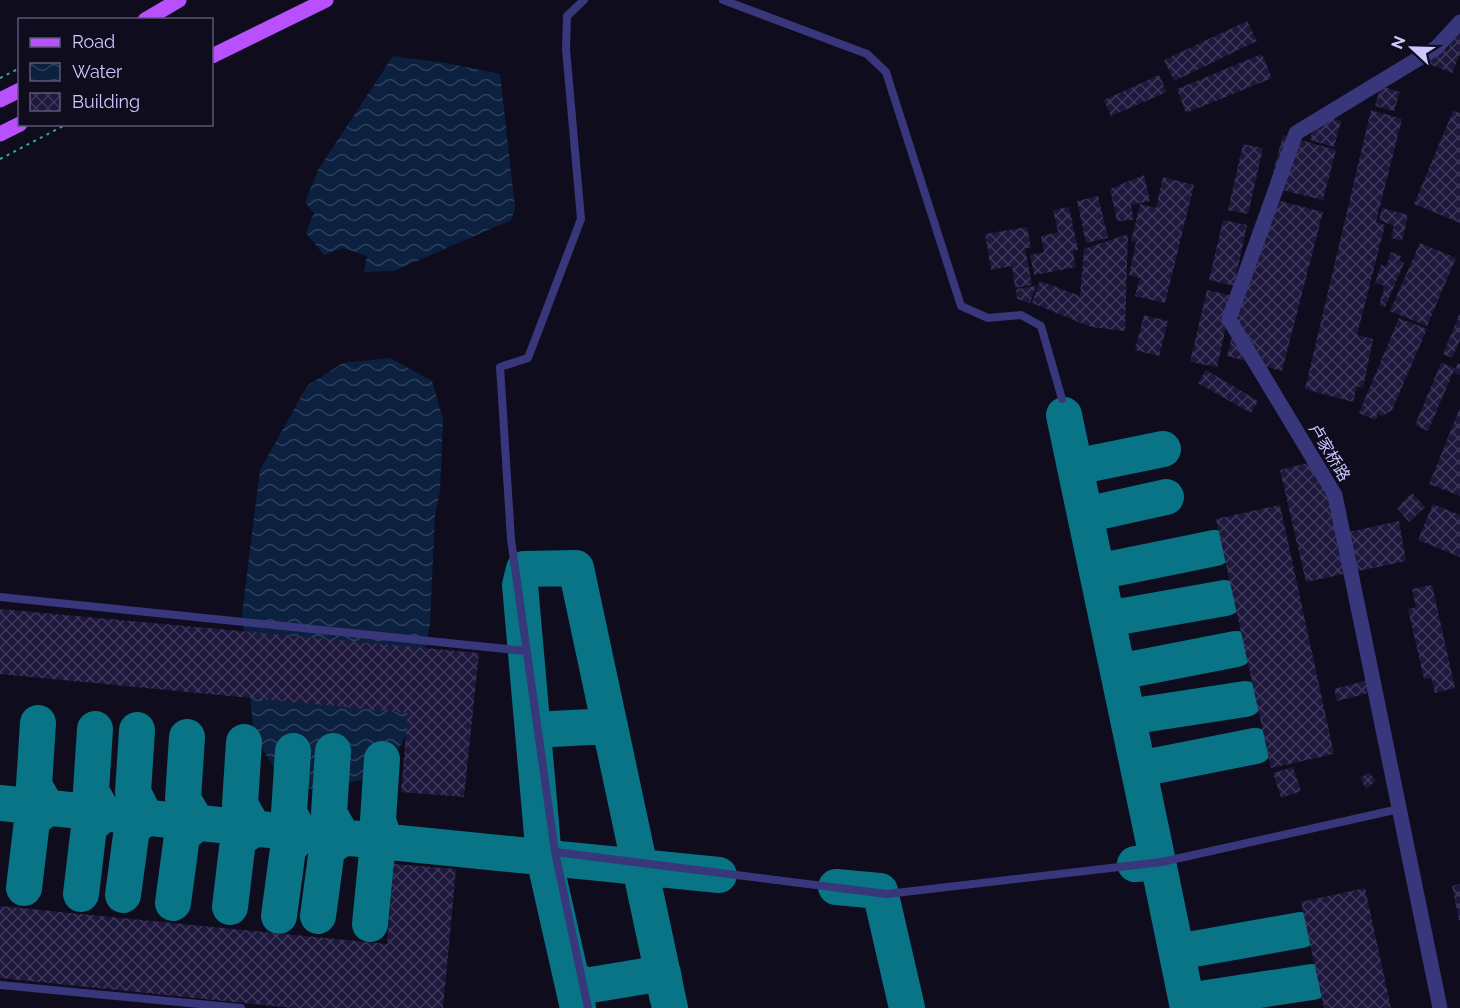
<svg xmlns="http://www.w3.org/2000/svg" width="1460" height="1008" viewBox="0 0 1460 1008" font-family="Raleway,'Noto Sans SC',sans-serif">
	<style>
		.water { fill: url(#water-waves) }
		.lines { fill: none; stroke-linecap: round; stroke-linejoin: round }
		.taxiway { stroke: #087486; stroke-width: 36 }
		.building { fill: url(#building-cross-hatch) }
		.path { stroke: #2eaca2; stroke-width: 2; stroke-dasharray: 3 4.5; stroke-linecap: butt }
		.lane { stroke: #38377b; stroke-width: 8 }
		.street { stroke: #38377b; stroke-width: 15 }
		.primary { stroke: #b950fd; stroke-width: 15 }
		.labels { text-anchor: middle; stroke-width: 6; stroke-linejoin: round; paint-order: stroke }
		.street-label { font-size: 16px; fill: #cdc8fe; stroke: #0e0c1d }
	</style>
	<defs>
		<pattern id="water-waves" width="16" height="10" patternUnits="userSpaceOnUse" patternTransform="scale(1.5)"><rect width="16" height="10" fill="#0c2140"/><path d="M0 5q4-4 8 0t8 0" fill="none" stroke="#2e405d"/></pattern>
		<pattern id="building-cross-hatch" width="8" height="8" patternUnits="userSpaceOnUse" patternTransform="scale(1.5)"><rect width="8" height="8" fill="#1f183d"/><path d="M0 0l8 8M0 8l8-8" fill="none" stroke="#3e385a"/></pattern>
	</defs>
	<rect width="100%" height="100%" fill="#0e0c1d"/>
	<path class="water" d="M393 56 446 63 500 74 515 208 511 220 394 271 364 272 367 256 343 248 324 255 306 233 314 213 305 202 318 170Z
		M390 358 432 381 443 419 440 491 435 516 430 624 410 728 388 768 363 780 310 789 280 777 254 736 242 614 260 470 307 386 343 363Z"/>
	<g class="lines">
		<path class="taxiway" d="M1064 415 1158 862
			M1075 467 1163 449
			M1085 515 1166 497
			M1097 572 1215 548
			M1107 619 1225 598
			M1118 672 1236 649
			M1128 717 1245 699
			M533 730 610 726
			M1139 769 1255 746
			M0 803 719 875
			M1135 864 1158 862 1188 1008
			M836 887 880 891 907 1008
			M24 888 32 821 47 808 34 785 38 723
			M81 894 89 827 104 814 91 791 95 729
			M123 895 132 828 146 818 133 792 137 730
			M173 903 182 836 197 823 183 799 187 737
			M230 907 238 840 254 829 240 804 244 742
			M279 916 288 849 301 834 289 813 293 751
			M318 916 327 849 343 838 329 813 333 751
			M370 924 377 853 385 842 378 820 382 759
			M1177 952 1301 930
			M571 977 585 986 663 973 667 996
			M1187 1001 1312 982
			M578 1008 544 858 520 585 524 569 576 568 670 1008"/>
	</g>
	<path class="building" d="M1460 19V54L1452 73 1424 62 1432 42 1448 49Z
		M1247 21 1257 41 1174 81 1164 60Z
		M1262 54 1272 78 1186 113 1177 89Z
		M1159 75 1167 92 1111 116 1104 100Z
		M1381 86 1400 92 1394 111 1375 106Z
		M1371 110 1402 119 1376 222 1385 225 1357 335 1373 339 1363 388 1357 386 1353 402 1305 389Z
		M1453 111 1460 113V223L1414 204Z
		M1324 116 1341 121 1334 147 1310 140 1315 119Z
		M1283 135 1336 150 1323 200 1269 187Z
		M1243 144 1263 148 1248 214 1228 210Z
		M1144 175 1150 201 1131 205 1134 220 1117 221 1110 189Z
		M1163 177 1194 185 1165 303 1135 296 1140 278 1129 275 1136 242 1131 241 1140 204 1156 208Z
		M1098 196 1108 238 1086 243 1077 201Z
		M1268 198 1323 212 1282 371 1227 356Z
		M1069 207 1078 250 1073 251 1076 267 1034 275 1030 255 1044 252 1041 236 1058 232 1053 210Z
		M1382 208 1408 215 1402 241 1391 238 1394 226 1379 220Z
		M1223 220 1247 225 1234 286 1209 280Z
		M1027 227 1031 248H1025L1032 285 1015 288 1012 266 991 270 985 234Z
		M1128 234 1125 331 1091 327 1032 303 1040 281 1080 296 1084 249Z
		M1420 243 1456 258 1427 326 1390 311Z
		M1391 252 1401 256 1399 261 1404 263 1385 307 1379 305 1385 286 1375 283 1381 265 1386 267Z
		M1036 286 1030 303 1017 299 1016 289Z
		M1207 290 1233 296 1217 367 1190 362Z
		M1460 313V340L1452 358 1443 354Z
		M1144 315 1168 321 1159 356 1135 350Z
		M1399 318 1427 329 1392 410 1382 416 1378 414 1375 420 1359 413Z
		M1441 363 1455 368 1428 431 1415 425Z
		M1458 363 1460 364V375L1454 373Z
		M1206 370 1258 401 1251 413 1198 383Z
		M1460 408V496L1429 484Z
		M1323 459 1340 534 1399 521 1406 561 1306 582 1280 470Z
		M1412 493 1425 507 1409 522 1397 508Z
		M1433 504 1460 515V557L1418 540Z
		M1280 505 1334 754 1271 768 1216 519Z
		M1432 585 1455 688 1435 693 1431 678 1424 679 1408 609 1416 607 1412 589Z
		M0 609 479 653 464 797 401 792 408 713 0 674Z
		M1373 679 1376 691 1337 701 1334 689Z
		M1293 767 1301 791 1281 798 1273 773Z
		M1369 772 1376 781 1366 789 1360 778Z
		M394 864 456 869 443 1008H292L0 978V906L387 944Z
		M1460 884V920H1459L1452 886Z
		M1365 888 1391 1008H1324L1301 902Z"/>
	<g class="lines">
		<path class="path" d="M0 78 20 68
			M0 159 67 124"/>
		<path class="lane" d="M584 0 567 16 566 49 581 219 528 358 500 367 511 539 555 852 887 894 1162 862 1399 809
			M723 0 867 54 886 72 961 306 988 318 1021 315 1041 326 1062 399
			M0 597 526 651
			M555 852 588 1008
			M0 985 241 1008"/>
		<path class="street" d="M1440 1008 1335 495 1229 319 1296 133 1436 48 1460 22"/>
		<path class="primary" d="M145 20 179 0
			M212 56 326 0
			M0 100 20 90
			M0 134 20 124"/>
	</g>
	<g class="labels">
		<g class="street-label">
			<text transform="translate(1330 452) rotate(59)" y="6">卢家桥路</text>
		</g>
	</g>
	<rect x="18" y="18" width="195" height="108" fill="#0e0c1d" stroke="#5a5777" stroke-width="1.5"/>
	<rect x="30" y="38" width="30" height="9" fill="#b950fd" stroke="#5a5777" stroke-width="1.5"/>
	<text x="72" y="48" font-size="18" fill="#cdc8fe">Road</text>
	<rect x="30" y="63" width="30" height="18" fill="url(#water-waves)" stroke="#5a5777" stroke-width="1.5"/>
	<text x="72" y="78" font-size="18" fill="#cdc8fe">Water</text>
	<rect x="30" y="93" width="30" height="18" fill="url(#building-cross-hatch)" stroke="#5a5777" stroke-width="1.5"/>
	<text x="72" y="108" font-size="18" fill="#cdc8fe">Building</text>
	<g transform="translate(1412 48) rotate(292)" stroke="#0e0c1d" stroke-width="4.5" paint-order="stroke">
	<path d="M0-4.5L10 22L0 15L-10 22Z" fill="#cdc8fe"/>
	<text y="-9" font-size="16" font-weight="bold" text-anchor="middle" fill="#cdc8fe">N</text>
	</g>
</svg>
